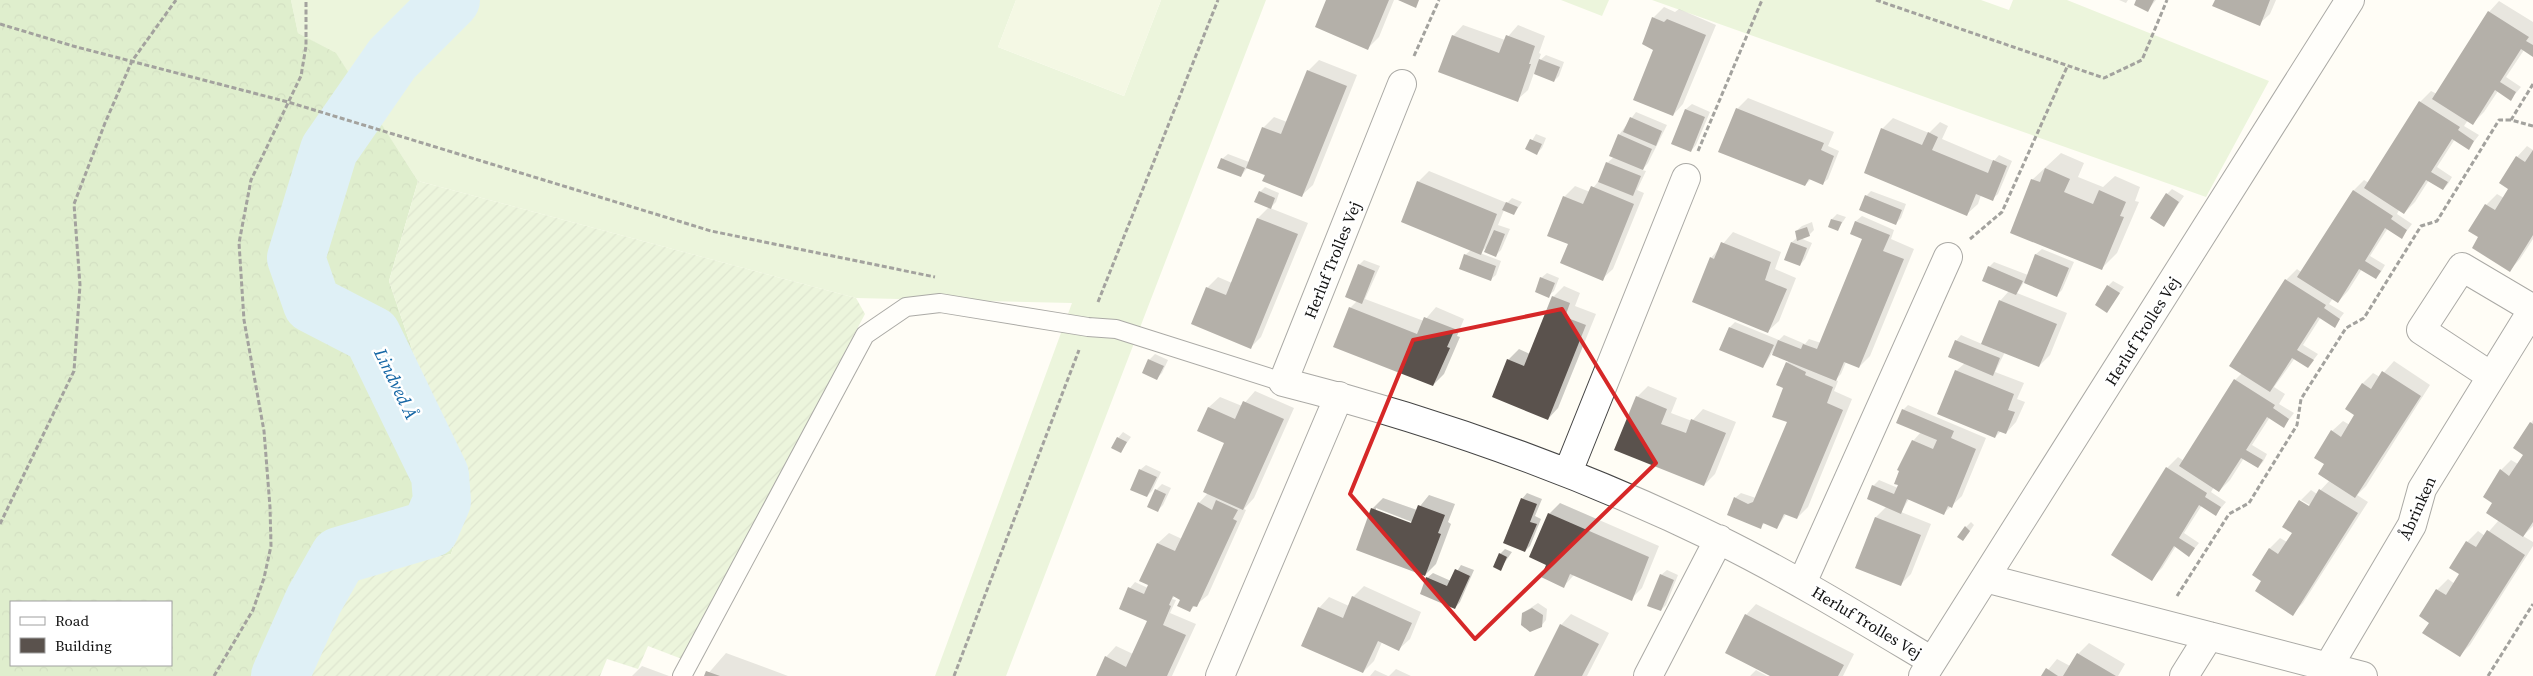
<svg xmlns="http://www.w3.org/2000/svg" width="2533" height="676" viewBox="0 0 2533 676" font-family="'Source Serif 4',serif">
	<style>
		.grass { fill: #d5ebbd }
		.forest { fill: url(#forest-crowns); fill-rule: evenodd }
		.garden { fill: url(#garden-furrows) }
		.pitch { fill: #e6f2cf }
		.shadow { fill: #0003; fill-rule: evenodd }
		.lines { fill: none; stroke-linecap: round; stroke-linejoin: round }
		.river { stroke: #b9e0f7; stroke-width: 58 }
		.building { fill: #5a524d }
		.lane-casing { stroke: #444; stroke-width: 20 }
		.street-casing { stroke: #444; stroke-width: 30 }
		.path { stroke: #333; stroke-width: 3; stroke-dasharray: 5 2.5; stroke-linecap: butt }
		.lane { stroke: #fff; stroke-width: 18 }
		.street { stroke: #fff; stroke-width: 28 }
		.marked { fill: none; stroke: #d62828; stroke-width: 4; stroke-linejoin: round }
		.labels { text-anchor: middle; stroke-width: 5; stroke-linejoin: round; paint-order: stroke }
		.street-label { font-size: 16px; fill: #111; stroke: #fff }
		.water-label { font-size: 18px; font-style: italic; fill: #1768a6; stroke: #fff }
	</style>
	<defs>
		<pattern id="forest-crowns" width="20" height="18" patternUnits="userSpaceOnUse" patternTransform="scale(1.25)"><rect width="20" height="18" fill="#b9dc9c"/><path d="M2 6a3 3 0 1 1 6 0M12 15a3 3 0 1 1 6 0" fill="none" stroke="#9ebc85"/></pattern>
		<pattern id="garden-furrows" width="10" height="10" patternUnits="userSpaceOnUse" patternTransform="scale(1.25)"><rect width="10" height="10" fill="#d5ebbd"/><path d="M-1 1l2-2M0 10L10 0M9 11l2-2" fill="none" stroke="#b6c8a1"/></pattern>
	</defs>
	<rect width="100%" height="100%" fill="#fffdf5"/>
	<path class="grass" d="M291 0H1016L998 47 1124 96 1161 0H1266L1006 676H935L1072 303 856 298 418 181 336 54 298 33Z
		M1561 0H1609L1602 16Z
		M1652 0H1981L2009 10 2013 0H2067L2269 81 2206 197Z"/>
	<path class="forest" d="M0 0H291L298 33 336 53 418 181 389 281 466 509 451 554 353 576 298 676H0ZM11 602H171V665H11Z"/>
	<path class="garden" d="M418 181 856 298 865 314 682 659 648 646 638 669 607 659 600 676H298L353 576 451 554 466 509 389 281Z"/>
	<path class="pitch" d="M1016 0H1161L1124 96 998 47Z"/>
	<path class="shadow" d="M1327 0H1394L1379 37 1368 48Z
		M2119 0H2128L2126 3Z
		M2138 0H2156L2148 10Z
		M2216 0H2276L2270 14 2259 24Z
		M2499 1 2533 22V55L2524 50 2506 77 2521 87 2511 99 2498 91 2484 112 2473 123 2468 120 2464 126 2479 135 2469 148 2455 139 2437 167 2452 177 2448 184 2443 189 2429 180 2415 202 2404 213 2399 210 2397 214 2412 224 2402 237 2388 228 2370 256 2385 265 2381 272 2375 278 2362 269 2348 291 2338 302 2333 298 2329 304 2344 313 2334 326 2321 317 2303 345 2318 354 2308 367 2295 358 2274 387 2285 394 2279 404 2294 413 2284 426 2270 417 2252 445 2267 454 2263 462 2258 467 2244 458 2230 480 2219 491 2214 487 2211 492 2226 502 2216 514 2202 505 2184 533 2199 543 2189 555 2176 546 2162 568 2151 579 2112 554 2167 468 2178 457 2184 461 2235 380 2242 373 2231 366 2286 280 2297 269 2301 272 2354 190 2364 180 2369 183 2420 102 2431 91 2437 94 2489 12Z
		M1664 7 1675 12 1679 9 1716 25 1683 104 1673 115 1655 49 1653 18Z
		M1463 25 1505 40 1518 25 1545 36 1539 53 1541 54 1538 62 1546 55 1564 62 1559 76 1554 81 1534 73 1528 90 1517 100 1453 36Z
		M1319 60 1357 75 1313 185 1302 195 1248 167 1241 176 1222 159 1228 154 1249 162 1263 128 1274 117 1287 122 1308 71Z
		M1748 98 1834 132 1828 146 1839 151 1828 179 1822 184 1811 179 1805 185 1737 109Z
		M1692 104 1710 112 1696 145 1691 151 1673 143 1686 109Z
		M1636 112 1667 125 1648 163 1642 170 1646 171 1637 190 1644 193 1613 269 1602 279 1569 243 1564 197 1575 186 1590 192 1601 178 1607 163 1614 157 1619 135Z
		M1893 118 1929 133 1940 122 1948 126 1942 139 1994 161 1999 155 2012 161 1998 194 1992 199 1981 195 1978 204 1967 214 1882 129Z
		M1536 134 1546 138 1542 148 1537 153 1527 149Z
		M2527 146 2533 150V239L2520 259 2510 270 2480 237 2470 231 2486 205 2497 194 2504 198 2510 189 2517 157Z
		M2061 153 2084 163 2078 177 2103 187 2115 176 2140 187 2135 201 2139 202 2117 253 2102 268 2032 180Z
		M1429 171 1507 203 1512 198 1522 202 1514 214 1504 210 1498 225 1510 229 1501 250 1496 255 1488 246 1480 253 1501 261 1496 275 1490 280 1465 255 1471 250 1418 182Z
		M1265 187 1279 193 1276 202 1270 208 1308 223 1261 337 1251 347 1207 288 1218 277 1232 283 1258 218 1269 207 1260 192Z
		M2172 189 2184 196 2164 225 2167 194Z
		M1871 191 1906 204 1901 218 1896 223 1866 196Z
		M1837 214 1846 217 1838 229 1832 219Z
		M1862 216 1894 230 1891 239 1914 249 1870 356 1859 367 1846 362 1841 374 1835 380 1838 381 1834 391 1852 399 1808 507 1797 518 1786 514 1777 528 1765 523 1760 527 1735 498 1741 493 1756 498 1788 421 1787 363 1789 360 1772 353 1763 367 1730 327 1735 322 1779 340 1784 335 1805 344 1809 339 1821 343 1864 240 1851 233 1856 221Z
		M1812 222 1814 230 1809 235 1800 238 1812 243 1805 259 1800 265 1792 242 1798 237 1796 231 1802 226Z
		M1733 232 1781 252 1775 269 1796 278 1779 321 1768 331 1711 258Z
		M2042 249 2074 262 2062 290 2057 295 2024 282 2017 293 2067 313 2050 355 2039 366 2005 352 1995 372 2024 383 2017 399 2025 402 2016 422 2006 433 2001 431 1995 437 1956 371 1965 363 1956 341 1961 335 1982 344 2000 301 2009 291 1989 267 1994 262 2028 275 2036 254Z
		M1364 260 1380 266 1365 299 1424 321 1436 307 1464 319 1457 336 1460 337 1444 374 1433 385 1350 308 1357 301 1359 265Z
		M1547 273 1559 278 1554 291 1548 296 1541 278Z
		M2113 281 2124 287 2107 311 2108 286Z
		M1564 286 1580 293 1575 306 1596 314 1558 408 1548 419 1508 360 1519 349 1530 354 1553 297Z
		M1155 354 1168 360 1162 373 1157 378 1149 360Z
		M2394 361 2430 385 2366 486 2357 495 2368 502 2303 603 2292 614 2263 581 2253 574 2270 548 2280 538 2287 542 2293 533 2300 501 2313 510 2315 508 2301 500 2311 490 2317 494 2330 480 2326 464 2332 431 2343 421 2350 425 2356 415 2346 409 2363 383 2373 373 2380 377Z
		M1648 386 1677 398 1671 413 1692 421 1703 409 1736 422 1715 474 1704 485 1637 397Z
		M1255 391 1294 408 1254 498 1244 509 1246 510 1208 595 1190 610 1181 599 1175 596 1172 599 1176 600 1170 613 1196 624 1172 676H1098L1106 657 1116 646 1133 654 1148 621 1130 588 1135 582 1148 588 1150 585 1141 580 1158 543 1169 533 1182 539 1199 503 1208 493 1226 443 1199 431 1209 407 1220 397 1242 406Z
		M1908 405 1986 438 1962 496 1944 513 1909 499 1901 512 1931 524 1911 574 1900 585 1856 567 1876 517 1887 506 1868 499 1873 486 1879 480 1898 488 1913 441 1921 432 1903 410Z
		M2533 420V526L2523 536 2533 542V546L2470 645 2460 655 2437 590 2448 579 2455 584 2461 574 2467 542 2478 531 2485 536 2499 520 2494 503 2501 470 2511 460 2518 464 2524 454 2514 448Z
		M1123 432 1131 437 1121 451 1118 438Z
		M1146 465 1161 472 1152 491 1147 496 1140 470Z
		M1162 484 1171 488 1163 505 1158 510 1149 506 1157 489Z
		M1527 493 1542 499 1535 516 1541 519 1530 546 1525 551 1522 499Z
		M1429 495 1455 504 1448 522 1451 524 1436 564 1425 575 1357 549 1372 509 1383 498 1417 510ZM1376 508 1417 524V526L1376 511Z
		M1560 503 1659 546 1642 588 1631 599 1574 575 1564 586 1548 564 1549 514Z
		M1971 522 1974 525 1968 534 1966 527Z
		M1505 549 1512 552 1500 569V554Z
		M1461 565 1474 570 1460 602 1455 608 1427 578 1433 573 1451 581Z
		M1667 570 1678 575 1666 605 1661 610V575Z
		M1364 586 1421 612 1410 639 1399 649 1382 642 1374 661 1363 672 1319 608 1329 597 1349 606 1353 597Z
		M1538 603 1547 609 1546 620 1541 626 1523 613Z
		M1756 604 1854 654 1843 676H1773L1746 615Z
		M1571 614 1609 633 1587 676H1535L1561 625Z
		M2089 643 2125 664 2118 676H2043L2057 659 2070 666 2078 654Z
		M726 653 788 676H706Z
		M642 666 669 676H632Z
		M1396 669 1411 676H1389Z
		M1375 670 1388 676H1370Z
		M1756 670 1767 676H1750Z"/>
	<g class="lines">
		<path class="river" d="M280 676 314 600 339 556 430 529 442 501 440 475 372 335 312 304 296 258 329 150 392 59 451 0"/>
	</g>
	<path class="building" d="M1326 0H1389L1368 50 1315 27Z
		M1398 0H1419L1416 8Z
		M2136 0H2154L2148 12 2134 5Z
		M2215 0H2270L2260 26 2212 6Z
		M2488 11 2529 37 2526 41 2533 45V57L2521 49 2500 82 2516 92 2511 101 2495 90 2473 125 2432 99Z
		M1652 17 1664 22 1667 19 1706 35 1673 116 1633 100 1653 50 1642 44Z
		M1452 35 1499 53 1506 35 1535 46 1529 64H1531L1518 102 1438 72Z
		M1539 59 1560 67 1554 82 1534 74Z
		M1307 70 1347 86 1302 197 1262 181 1265 175 1246 168 1262 127 1281 134Z
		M2419 101 2460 127 2458 130 2474 141 2469 150 2452 139 2431 172 2448 182 2443 190 2426 180 2404 214 2364 188Z
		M1736 108 1824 143 1821 150 1834 156 1823 185 1809 179 1805 186 1718 152Z
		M1685 109 1705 117 1691 152 1671 144Z
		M1630 117 1662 131 1656 146 1623 132Z
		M1881 128 1922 145 1928 132 1938 137 1932 150 1988 173 1993 160 2007 166 1993 201 1976 194 1967 216 1864 173Z
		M1618 134 1652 149 1643 170 1609 156Z
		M1530 139 1542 144 1537 155 1525 149Z
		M2533 150V235L2510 272 2472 248 2478 237 2468 231 2485 204 2495 210 2508 189 2499 183 2516 156 2525 162Z
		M1221 158 1245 168 1241 177 1217 168Z
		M1606 162 1641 176 1633 196 1598 182Z
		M2045 168 2070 179 2064 192 2093 204 2099 190 2126 202 2120 216 2124 217 2102 270 2010 233 2031 179 2040 182Z
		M1417 181 1497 214 1481 255 1401 222Z
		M1591 186 1634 204 1603 281 1560 263 1568 244 1547 236 1563 196 1583 204Z
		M2353 190 2393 216 2391 219 2407 230 2402 239 2385 228 2365 261 2381 271 2376 279 2359 269 2338 303 2297 277Z
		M1259 191 1275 198 1271 209 1254 202Z
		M2166 193 2179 202 2164 227 2150 218Z
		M1865 195 1902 210 1896 225 1859 210Z
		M1506 202 1518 207 1514 215 1502 210Z
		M1257 218 1298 234 1251 349 1191 324 1206 287 1226 295Z
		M1831 219 1842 222 1838 231 1828 227Z
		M1855 221 1890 235 1883 251 1904 259 1859 368 1844 362 1836 381 1772 355 1778 340 1801 349 1803 344 1817 349 1862 239 1850 234Z
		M1807 227 1810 236 1797 241 1795 231Z
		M1494 230 1505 234 1496 257 1484 252Z
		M1721 242 1771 262 1765 280 1787 289 1768 333 1692 302 1710 257 1714 259Z
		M1791 242 1807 248 1800 266 1784 260Z
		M1464 254 1496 266 1491 281 1459 269Z
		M2035 254 2069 268 2057 297 2024 283Z
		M1358 264 1375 271 1362 304 1345 297Z
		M1988 266 2023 281 2016 295 1982 281Z
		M1540 277 1555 283 1549 298 1535 292Z
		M2285 279 2326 305 2324 308 2340 319 2335 328 2318 317 2297 350 2314 360 2308 368 2292 358 2270 392 2229 366Z
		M2107 285 2120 293 2107 313 2095 305Z
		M1552 296 1570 303 1565 317 1586 325 1548 420 1492 397 1507 359 1524 366Z
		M1999 300 2057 324 2039 367 1981 344Z
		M1349 307 1417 334 1424 317 1455 329 1447 347 1450 348 1433 386 1333 347Z
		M1729 327 1774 345 1763 368 1719 350Z
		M1955 340 2000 358 1993 376 1948 357Z
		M1148 359 1164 366 1157 380 1142 373Z
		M1786 362 1806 372 1805 375 1833 387 1827 403 1843 410 1797 519 1784 514 1777 529 1763 523 1761 529 1727 515 1734 497 1748 504 1753 502 1787 422 1772 417 1783 388 1776 385Z
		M1955 370 2014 394 2008 410 2015 412 2006 434 1998 431 1995 438 1937 414Z
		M2382 371 2421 396 2355 498 2318 474 2324 464 2314 458 2331 430 2341 437 2354 415 2345 409 2362 383 2371 389Z
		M2234 379 2275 405 2273 408 2289 419 2284 428 2267 417 2246 450 2263 460 2258 468 2241 458 2219 492 2179 466Z
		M1636 396 1667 409 1661 424 1686 433 1691 419 1726 433 1704 486 1614 450Z
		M1243 401 1284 419 1243 510 1203 492 1224 443 1197 431 1208 407 1235 419Z
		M1902 409 1954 431 1951 438 1976 449 1952 508 1948 506 1944 515 1907 499 1901 514 1867 499 1872 485 1894 494 1898 485 1894 484 1899 471 1897 470 1912 440 1933 449 1937 440 1896 423Z
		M2530 422 2533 424V522L2523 537 2486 513 2492 503 2483 497 2500 469 2509 476 2523 455 2513 448Z
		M1117 437 1127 442 1121 453 1111 448Z
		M2166 467 2207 493 2205 497 2221 507 2216 516 2199 505 2179 538 2195 548 2189 557 2174 546 2152 581 2111 555Z
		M1139 469 1157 477 1147 497 1130 490Z
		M1155 489 1166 494 1158 512 1147 507Z
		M2319 489 2358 513 2293 616 2255 591 2261 581 2252 575 2269 548 2278 554 2292 533 2282 527 2299 500 2309 506Z
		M1521 498 1537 504 1530 522 1537 524 1525 552 1503 543Z
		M1216 500 1238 510 1233 519 1237 521 1197 607 1193 606 1190 612 1177 606 1180 600 1173 596 1169 605 1171 606 1163 625 1186 635 1167 676H1096L1105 656 1126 667 1147 621 1119 609 1128 587 1144 594 1148 585 1139 581 1157 543 1175 551 1198 502 1212 510Z
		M1418 505 1445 515 1438 533 1441 534 1425 576 1356 550 1371 508 1411 523Z
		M1548 513 1649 557 1632 601 1570 574 1564 588 1541 577 1546 565 1529 557Z
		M1875 517 1921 535 1901 586 1855 568Z
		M1965 526 1970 531 1963 541 1957 537Z
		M2487 530 2525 555 2460 657 2422 633 2429 623 2419 616 2436 589 2446 595 2459 574 2449 568 2466 541 2476 547Z
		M1499 553 1507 557 1501 571 1493 567Z
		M1455 569 1470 576 1455 609 1420 594 1426 577 1447 586Z
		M1660 574 1674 580 1661 611 1647 606Z
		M1352 596 1412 623 1399 651 1378 641 1363 673 1301 646 1318 607 1343 618Z
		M1532 608 1543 615 1542 627 1530 632 1521 625 1522 613Z
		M1745 614 1844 665 1838 676H1770L1725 653Z
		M1560 624 1599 644 1582 676H1534Z
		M2077 653 2116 676H2063Z
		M2046 668 2058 676H2041Z
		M706 671 720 676H704Z"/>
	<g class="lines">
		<g class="lane-casing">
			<path id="lane" d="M682 676 865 335 906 307 940 303 1088 327 1116 329 1283 382"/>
		</g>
		<g class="street-casing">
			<path id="street" d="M1402 84 1283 382C1433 420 1580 472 1719 540 1792 576 1862 619 1932 661
				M1568 472 1686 178
				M1985 578 2363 676
				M1802 583 1948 257
				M2328 667 2412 525 2422 489 2533 309 2462 267 2421 330 2491 376
				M1220 676 1339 396
				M1648 676 1719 539
				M1923 676 2350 0
				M2184 676 2209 636"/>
		</g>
		<path class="path" d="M1876 0 2104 78 2142 60 2167 0
			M0 24 73 46 288 102 711 231 935 277
			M1414 56 1439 0
			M2533 84 2511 120 2533 126
			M1698 151 1762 0
			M1970 239 2002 212 2067 67
			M1098 302 1218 0
			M0 524 74 371 80 285 74 204 105 123 132 61 176 0
			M2177 596 2229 514 2249 503 2297 425 2301 399 2346 328 2364 318 2421 226 2437 221 2499 120H2511
			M214 676 253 610 264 578 271 546 270 507 264 431 244 320 239 243 251 180 301 76 306 46V0
			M954 676 1079 350
			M2488 676 2533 604"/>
		<use href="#lane" class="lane"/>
		<use href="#street" class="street"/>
	</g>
	<path d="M0 0H2533V676H0ZM1562 309 1656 463 1475 639 1350 494 1413 340Z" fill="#fffdf5" fill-opacity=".55" fill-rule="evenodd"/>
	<path class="marked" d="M1562 309 1656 463 1475 639 1350 494 1413 340Z"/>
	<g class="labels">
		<g class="street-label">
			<text transform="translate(1332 260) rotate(-68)" y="6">Herluf Trolles Vej</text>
			<text transform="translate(2142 331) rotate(-58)" y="6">Herluf Trolles Vej</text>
			<text transform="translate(2417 508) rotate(-66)" y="6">Åbrinken</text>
			<text transform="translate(1867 622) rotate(31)" y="6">Herluf Trolles Vej</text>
		</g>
		<g class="water-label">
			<text transform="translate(396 384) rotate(64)" y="6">Lindved Å</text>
		</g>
	</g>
	<rect x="10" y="601" width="162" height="65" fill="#ffffff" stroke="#a0a0a0"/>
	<rect x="20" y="617" width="25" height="8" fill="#ffffff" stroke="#a0a0a0"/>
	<text x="55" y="626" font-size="15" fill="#111111">Road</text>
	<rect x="20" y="638" width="25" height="15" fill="#5a524d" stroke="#a0a0a0"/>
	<text x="55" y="651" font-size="15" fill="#111111">Building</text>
</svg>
